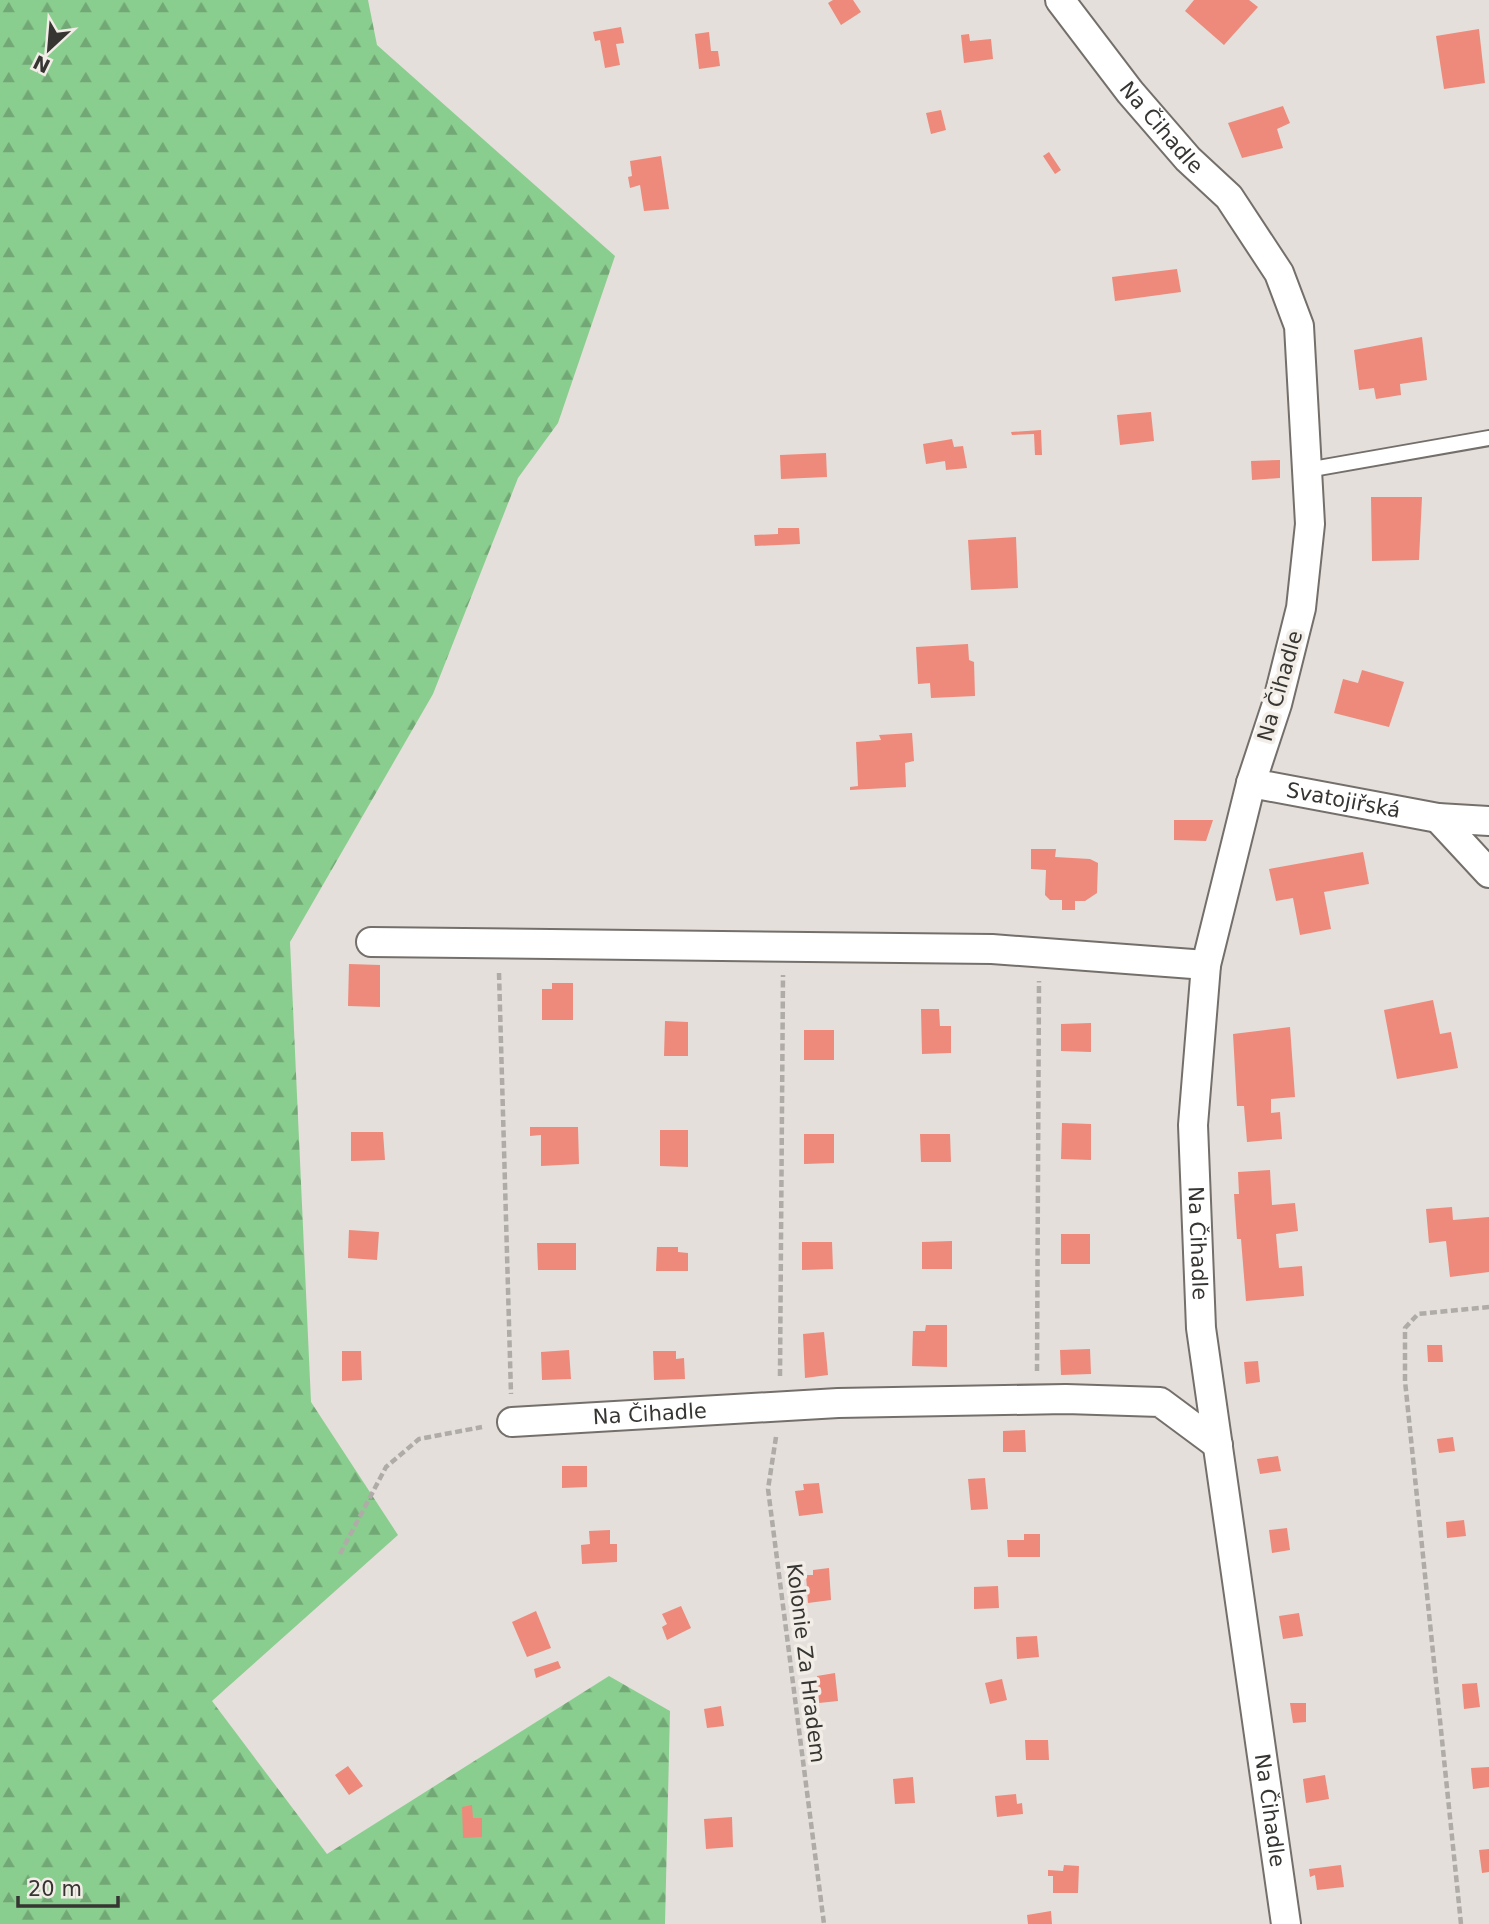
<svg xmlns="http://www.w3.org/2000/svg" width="1489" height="1924" viewBox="0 0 1489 1924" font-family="'DejaVu Sans',sans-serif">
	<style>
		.forest { fill: url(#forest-firs) }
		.building { fill: #ed8a7b }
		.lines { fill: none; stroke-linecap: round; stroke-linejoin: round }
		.service-casing { stroke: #746f6a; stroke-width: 18 }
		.minor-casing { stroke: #746f6a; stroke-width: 32 }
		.path { stroke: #afaba7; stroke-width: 4.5; stroke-dasharray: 7 3.5; stroke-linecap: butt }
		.service { stroke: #fff; stroke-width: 14 }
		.minor { stroke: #fff; stroke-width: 28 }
		.labels { text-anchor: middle; stroke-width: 7; stroke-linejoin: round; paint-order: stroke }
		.street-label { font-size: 21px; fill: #363532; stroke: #f2ede7 }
	</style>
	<defs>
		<pattern id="forest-firs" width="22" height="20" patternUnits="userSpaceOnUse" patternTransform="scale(1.75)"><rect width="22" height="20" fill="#8ace8f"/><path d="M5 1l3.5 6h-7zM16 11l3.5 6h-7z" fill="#72a875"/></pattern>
	</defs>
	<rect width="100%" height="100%" fill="#e4dfda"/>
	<path class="forest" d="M0 0H368L377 45 615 256 558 423 518 478 433 694 290 942 311 1402 398 1535 212 1701 327 1854 609 1676 670 1711 665 1924H0Z"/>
	<path class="building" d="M833 0H853L861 12 841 25 828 3Z
		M1194 0H1249L1258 7 1224 45 1185 11Z
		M621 27 624 43 616 44 620 65 605 68 600 40 595 41 593 32Z
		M1479 29 1485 83 1444 89 1436 36Z
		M709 32 711 51H718L720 66 699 69 695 34Z
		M969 34 970 41 991 39 993 59 964 63 961 35Z
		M1283 106 1290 123 1277 129 1283 148 1242 158 1228 123Z
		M941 110 946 130 931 134 926 113Z
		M1049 152 1061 170 1055 174 1043 156Z
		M661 156 669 209 644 211 640 185 630 188 628 177 632 176 630 161Z
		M1177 269 1181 292 1115 301 1112 277Z
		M1422 337 1427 380 1400 384 1401 395 1376 399 1374 388 1359 390 1354 350Z
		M1151 412 1154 441 1120 445 1117 415Z
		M1041 430 1042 455H1035L1034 434 1012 435 1011 432Z
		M952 439 954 447 963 446 967 468 946 470 945 461 926 464 923 444Z
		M826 453 827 477 781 479 780 455Z
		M1280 460V478L1252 480 1251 461Z
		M1371 497H1422L1419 560 1372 561Z
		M778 528H799L800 544 755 546 754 535 778 534Z
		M1016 537 1018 588 971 590 968 540Z
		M968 644 969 660 974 662 975 696 931 698 930 683 918 684 916 647Z
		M1362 670 1404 682 1389 727 1334 713 1343 679 1358 683Z
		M912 733 914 761 905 763 906 787 850 790V787L858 786 856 742 881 740 879 735Z
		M1174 820H1213L1206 841 1174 840Z
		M1031 849H1056L1055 857 1090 859 1098 863 1097 893 1085 901H1075V910H1062V900H1050L1045 895 1046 870 1031 869Z
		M1363 852 1369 884 1324 892 1331 929 1300 935 1293 898 1276 901 1269 869Z
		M349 964 380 965V1007L348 1006Z
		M552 983H573V1020H542V989H552Z
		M1433 1000 1440 1034 1451 1032 1458 1068 1397 1079 1384 1010Z
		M921 1009H939L940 1026H951V1053L922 1054Z
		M665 1021 688 1022V1056H664Z
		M1091 1023V1052L1061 1051V1024Z
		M1290 1027 1295 1097 1271 1099V1113L1280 1112 1282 1139 1247 1142 1244 1106H1237L1233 1034Z
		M804 1030H834V1060H804Z
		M1062 1123 1091 1124V1160L1061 1159Z
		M530 1127H578L579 1164 541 1166V1135L530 1136Z
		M660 1130H688V1167L660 1166Z
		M351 1132H383L385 1160 351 1161Z
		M804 1134H834V1163L804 1164Z
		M920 1134H950L951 1162H921Z
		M1270 1170 1272 1205 1295 1203 1298 1231 1276 1234 1279 1268 1302 1266 1304 1296 1246 1301 1241 1239H1237L1234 1194H1239L1238 1172Z
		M1452 1207 1453 1220 1489 1217V1272L1450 1277 1446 1241 1429 1243 1426 1209Z
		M349 1230 379 1232 377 1260 348 1258Z
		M1061 1234H1090V1264H1061Z
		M952 1241V1269H922V1242Z
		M802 1242H832L833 1269 802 1270Z
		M537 1243H576V1270H538Z
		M657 1247H678V1252L688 1253V1271H656Z
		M926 1325H947V1367L912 1366 913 1331H925Z
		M824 1332 828 1375 805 1378 803 1334Z
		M1427 1345H1442L1443 1362H1428Z
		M1090 1349 1091 1374 1061 1375 1060 1350Z
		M569 1350 571 1379 542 1380 541 1352Z
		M342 1351H361L362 1380 342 1381Z
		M653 1351H676V1359L684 1358 685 1379 654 1380Z
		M1258 1361 1260 1382 1246 1384 1244 1362Z
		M1025 1430 1026 1452H1003V1431Z
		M1453 1437 1455 1451 1439 1453 1437 1439Z
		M1278 1456 1281 1471 1260 1474 1257 1459Z
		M562 1466H587V1487L562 1488Z
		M985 1478 988 1509 971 1510 968 1479Z
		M819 1483 823 1513 799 1516 795 1491 804 1490 803 1484Z
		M1464 1520 1466 1536 1447 1538 1446 1522Z
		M1287 1528 1290 1550 1272 1553 1269 1530Z
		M610 1530V1544H617V1562L582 1564 581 1545 590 1544 589 1531Z
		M1024 1534H1040V1557H1008L1007 1540H1024Z
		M829 1568 831 1600 808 1603 806 1575H813V1570Z
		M998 1586 999 1608 974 1609V1587Z
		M681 1606 691 1628 667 1640 662 1627 667 1624 662 1614Z
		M536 1611 551 1648 527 1657 512 1622Z
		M1299 1613 1303 1636 1283 1639 1279 1616Z
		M1037 1636 1039 1657 1017 1659 1016 1637Z
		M558 1661 561 1668 536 1678 534 1669Z
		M835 1673 838 1701 819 1703 817 1676Z
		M1002 1679 1007 1700 990 1704 985 1683Z
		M1477 1683 1480 1707 1464 1709 1462 1684Z
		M1290 1703H1306V1722L1293 1723Z
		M721 1706 724 1726 707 1728 704 1709Z
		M1025 1740H1048L1049 1760H1026Z
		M348 1766 363 1786 349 1795 335 1775Z
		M1489 1767V1787L1473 1789 1471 1768Z
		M1325 1775 1329 1799 1306 1803 1303 1779Z
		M913 1777 915 1803 895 1804 893 1779Z
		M1016 1794 1017 1804 1022 1803 1023 1814 997 1817 995 1796Z
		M472 1805 473 1818H482V1837L463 1838 462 1807Z
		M732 1817 733 1847 706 1849 704 1819Z
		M1489 1849V1872L1482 1873 1479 1850Z
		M1064 1865 1079 1866 1078 1893H1053V1876H1048V1870L1063 1871Z
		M1341 1865 1344 1887 1317 1890 1315 1875 1310 1877 1309 1869Z
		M1051 1911 1052 1924H1028L1027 1915Z"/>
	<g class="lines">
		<g class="service-casing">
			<path id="service" d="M1307 470 1489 438"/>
		</g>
		<g class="minor-casing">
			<g id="minor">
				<path id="s1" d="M1060 0 1130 92 1188 159 1229 197 1279 273 1299 326 1310 524 1301 608 1277 704 1251 783 1206 965 1193 1125 1201 1328 1286 1924"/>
				<path id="s2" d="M1251 783 1438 818 1489 821"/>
				<path d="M1438 818 1489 873"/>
				<path d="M371 942 992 949 1206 965"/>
				<path id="s3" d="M512 1422 838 1403 1066 1399 1160 1402 1218 1445"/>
			</g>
		</g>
		<path class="path" d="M499 973 511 1394
			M1037 1371 1039 981
			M780 1376 783 975
			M776 1437 768 1489 824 1924
			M340 1554 386 1467 419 1439 482 1427
			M1461 1924 1405 1381V1328L1418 1314 1489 1307"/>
		<use href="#service" class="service"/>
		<use href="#minor" class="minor"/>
	</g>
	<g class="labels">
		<g class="street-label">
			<text dy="7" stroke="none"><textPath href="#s1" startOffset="163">Na Čihadle</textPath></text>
			<text transform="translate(1280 686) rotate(-74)" y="7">Na Čihadle</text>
			<text dy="7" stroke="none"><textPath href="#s2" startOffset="94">Svatojiřská</textPath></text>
			<text dy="7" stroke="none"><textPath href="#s1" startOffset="1339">Na Čihadle</textPath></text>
			<text dy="7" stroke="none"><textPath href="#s3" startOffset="138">Na Čihadle</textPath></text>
			<text transform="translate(806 1663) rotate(83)" y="7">Kolonie Za Hradem</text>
			<text dy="7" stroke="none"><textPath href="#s1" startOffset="1911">Na Čihadle</textPath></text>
		</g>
	</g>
	<g transform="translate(49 49) rotate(206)" stroke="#f2ede7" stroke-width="5" paint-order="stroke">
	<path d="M0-5L12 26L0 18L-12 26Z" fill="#363532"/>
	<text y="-10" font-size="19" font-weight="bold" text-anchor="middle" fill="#363532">N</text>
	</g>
	<path d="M18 1896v10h100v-10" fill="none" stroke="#363532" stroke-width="3.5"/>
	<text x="28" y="1896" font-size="21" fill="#363532" stroke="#f2ede7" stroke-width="5" paint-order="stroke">20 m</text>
</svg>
